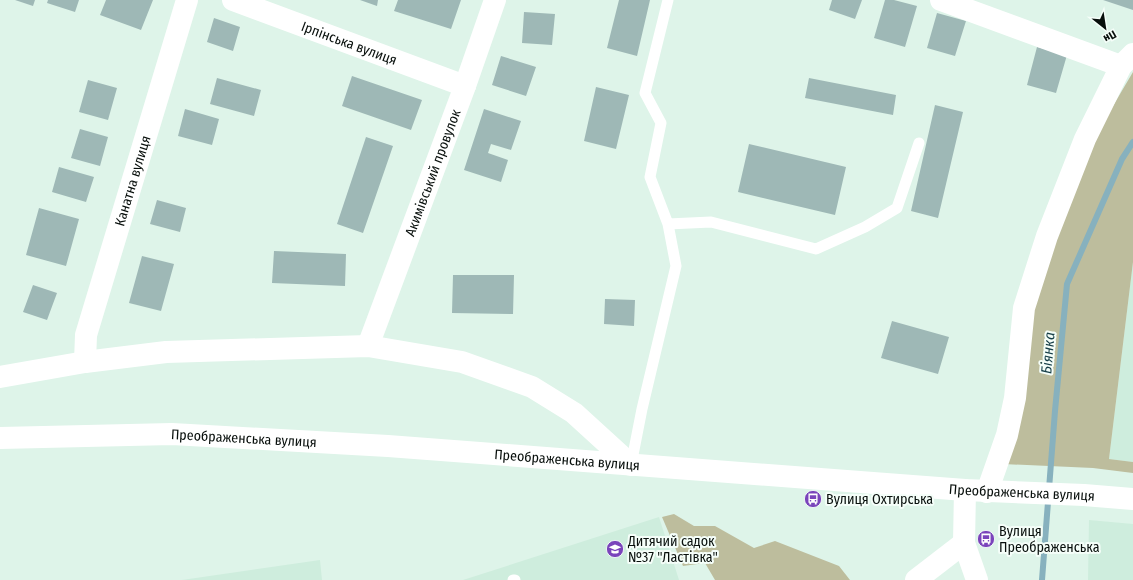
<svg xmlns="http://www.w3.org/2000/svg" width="1133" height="580" viewBox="0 0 1133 580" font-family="'Fira Sans Condensed',sans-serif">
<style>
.built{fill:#ceeddd}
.green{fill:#bdbd9d}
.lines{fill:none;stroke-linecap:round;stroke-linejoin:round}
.stream{stroke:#87b1be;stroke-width:6}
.building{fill:#9eb8b6}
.service{stroke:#fff;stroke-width:11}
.minor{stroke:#fff;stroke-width:22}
.tertiary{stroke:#fff;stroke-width:22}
.secondary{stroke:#fff;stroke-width:22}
.labels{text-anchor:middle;stroke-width:4;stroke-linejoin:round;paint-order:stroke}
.street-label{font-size:14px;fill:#080f0c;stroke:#f5fef9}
.poi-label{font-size:14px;fill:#080f0c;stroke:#f5fef9;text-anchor:start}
.water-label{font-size:15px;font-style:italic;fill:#153d47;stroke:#f5fef9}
</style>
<rect width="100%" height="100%" fill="#def4e9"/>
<!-- built -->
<path class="built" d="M1133,262V462L1109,459Z
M659,517L679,580H463Z
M1089,520L1133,524V580H1088Z
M320,560L322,580H182Z"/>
<!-- green -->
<path class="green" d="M1133,72V262L1109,459L1133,462V473L1093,468L1003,464L1031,310L1087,150Z
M674,514L694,526H715L754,548L775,541L839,566L850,580H715L705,563L683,566L662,517Z"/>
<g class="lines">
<!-- stream -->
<path class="stream" d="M1042,580L1055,411L1067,284L1122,159L1133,142"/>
</g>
<!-- building -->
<path class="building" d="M15,0H35L33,6Z
M48,0H79L75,12L47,3Z
M106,0H153L141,30L100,15Z
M360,0H378L377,6Z
M398,0H461L451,29L394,11Z
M619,0H650L637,56L607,48Z
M832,0H862L855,19L829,10Z
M885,0H894L917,6L905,47L874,38Z
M1103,0H1133V10Z
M524,12L555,14L552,45L522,43Z
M937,13L966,21L955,56L927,48Z
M214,18L240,27L233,51L207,42Z
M1037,47L1067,55L1056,93L1027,85Z
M501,56L536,67L526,96L492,85Z
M352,76L422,100L411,130L342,106Z
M217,78L261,90L254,116L210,104Z
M809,78L896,95L893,115L805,98Z
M88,80L117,88L108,120L79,112Z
M596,87L629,95L616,149L584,141Z
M935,105L963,112L938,218L911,211Z
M185,109L219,119L212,145L178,136Z
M484,109L521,121L511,150L491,144L488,153L508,160L501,182L464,170Z
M80,129L108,137L100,166L71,158Z
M366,137L393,146L363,233L337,224Z
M749,144L846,167L835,215L738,192Z
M59,167L94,177L86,202L52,192Z
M157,200L186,208L180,232L150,224Z
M39,208L79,219L66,266L26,255Z
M274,251L346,254L345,286L272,283Z
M142,256L174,264L161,311L129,303Z
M453,275H514L513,314L452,313Z
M33,285L57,293L47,320L23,312Z
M605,299L635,300L634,326L604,324Z
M892,321L949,337L938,374L881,358Z"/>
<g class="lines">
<!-- service -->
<path class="service" d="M668,224L711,222L816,249L865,227L897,208L919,143
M631,465L642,409L676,266L668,224L650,177L661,123L645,93L668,0
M513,580H515"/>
<!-- minor -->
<g class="minor">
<path id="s1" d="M233,0L465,86"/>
<path d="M941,0L1121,66"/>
<path id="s2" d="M368,346L465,86L495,0"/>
<path id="s3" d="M85,362L86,335L187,0"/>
<path d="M0,377L85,362L166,352L368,346L462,362L532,387L574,413L631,465"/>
<path d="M987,492L1007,435L1015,398L1024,308L1047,236L1085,139L1121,66L1133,54"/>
<path d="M916,580L964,543"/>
</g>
<!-- tertiary -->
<path class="tertiary" d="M965,490L964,543L977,580"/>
<!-- secondary -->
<path class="secondary" id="s4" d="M0,438L172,434L388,446L965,490L1084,495L1133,499"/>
</g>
<!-- icons -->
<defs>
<symbol id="bus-disc" viewBox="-11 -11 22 22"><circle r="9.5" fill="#7a44bb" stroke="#f5fef9"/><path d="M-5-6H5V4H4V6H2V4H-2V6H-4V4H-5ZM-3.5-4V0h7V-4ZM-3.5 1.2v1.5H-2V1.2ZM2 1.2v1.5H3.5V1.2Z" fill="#fff"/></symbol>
<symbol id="school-disc" viewBox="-11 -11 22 22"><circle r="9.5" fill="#7a44bb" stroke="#f5fef9"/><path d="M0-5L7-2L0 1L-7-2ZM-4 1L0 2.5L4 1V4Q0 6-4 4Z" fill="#fff"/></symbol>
</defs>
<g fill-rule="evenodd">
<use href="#bus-disc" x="803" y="489" width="20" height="20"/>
<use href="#bus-disc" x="976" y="529" width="20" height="20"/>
<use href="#school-disc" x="605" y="539" width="20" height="20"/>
</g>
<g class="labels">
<!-- street labels -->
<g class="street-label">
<text dy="5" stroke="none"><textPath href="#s1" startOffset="124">Ірпінська вулиця</textPath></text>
<text dy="5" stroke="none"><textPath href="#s2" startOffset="185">Акимівський провулок</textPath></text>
<text dy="5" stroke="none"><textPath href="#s3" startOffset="188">Канатна вулиця</textPath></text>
<text dy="5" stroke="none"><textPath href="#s4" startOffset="244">Преображенська вулиця</textPath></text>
<text dy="5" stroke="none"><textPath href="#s4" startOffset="568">Преображенська вулиця</textPath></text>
<text dy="5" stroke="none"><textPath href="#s4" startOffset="1024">Преображенська вулиця</textPath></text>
</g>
<!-- poi labels -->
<g class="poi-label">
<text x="826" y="504">Вулиця Охтирська</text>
<text x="999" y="536">Вулиця<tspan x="999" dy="16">Преображенська</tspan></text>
<text x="628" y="546">Дитячий садок<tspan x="628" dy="16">№37 "Ластівка"</tspan></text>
</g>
<!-- water labels -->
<g class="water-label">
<text transform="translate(1048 353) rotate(-85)" y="5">Біянка</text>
</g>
</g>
<!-- north arrow -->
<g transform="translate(1105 28) rotate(150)" stroke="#f5fef9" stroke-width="3" paint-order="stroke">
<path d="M0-3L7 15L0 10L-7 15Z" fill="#080f0c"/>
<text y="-6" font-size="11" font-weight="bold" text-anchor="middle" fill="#080f0c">Пн</text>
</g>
</svg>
